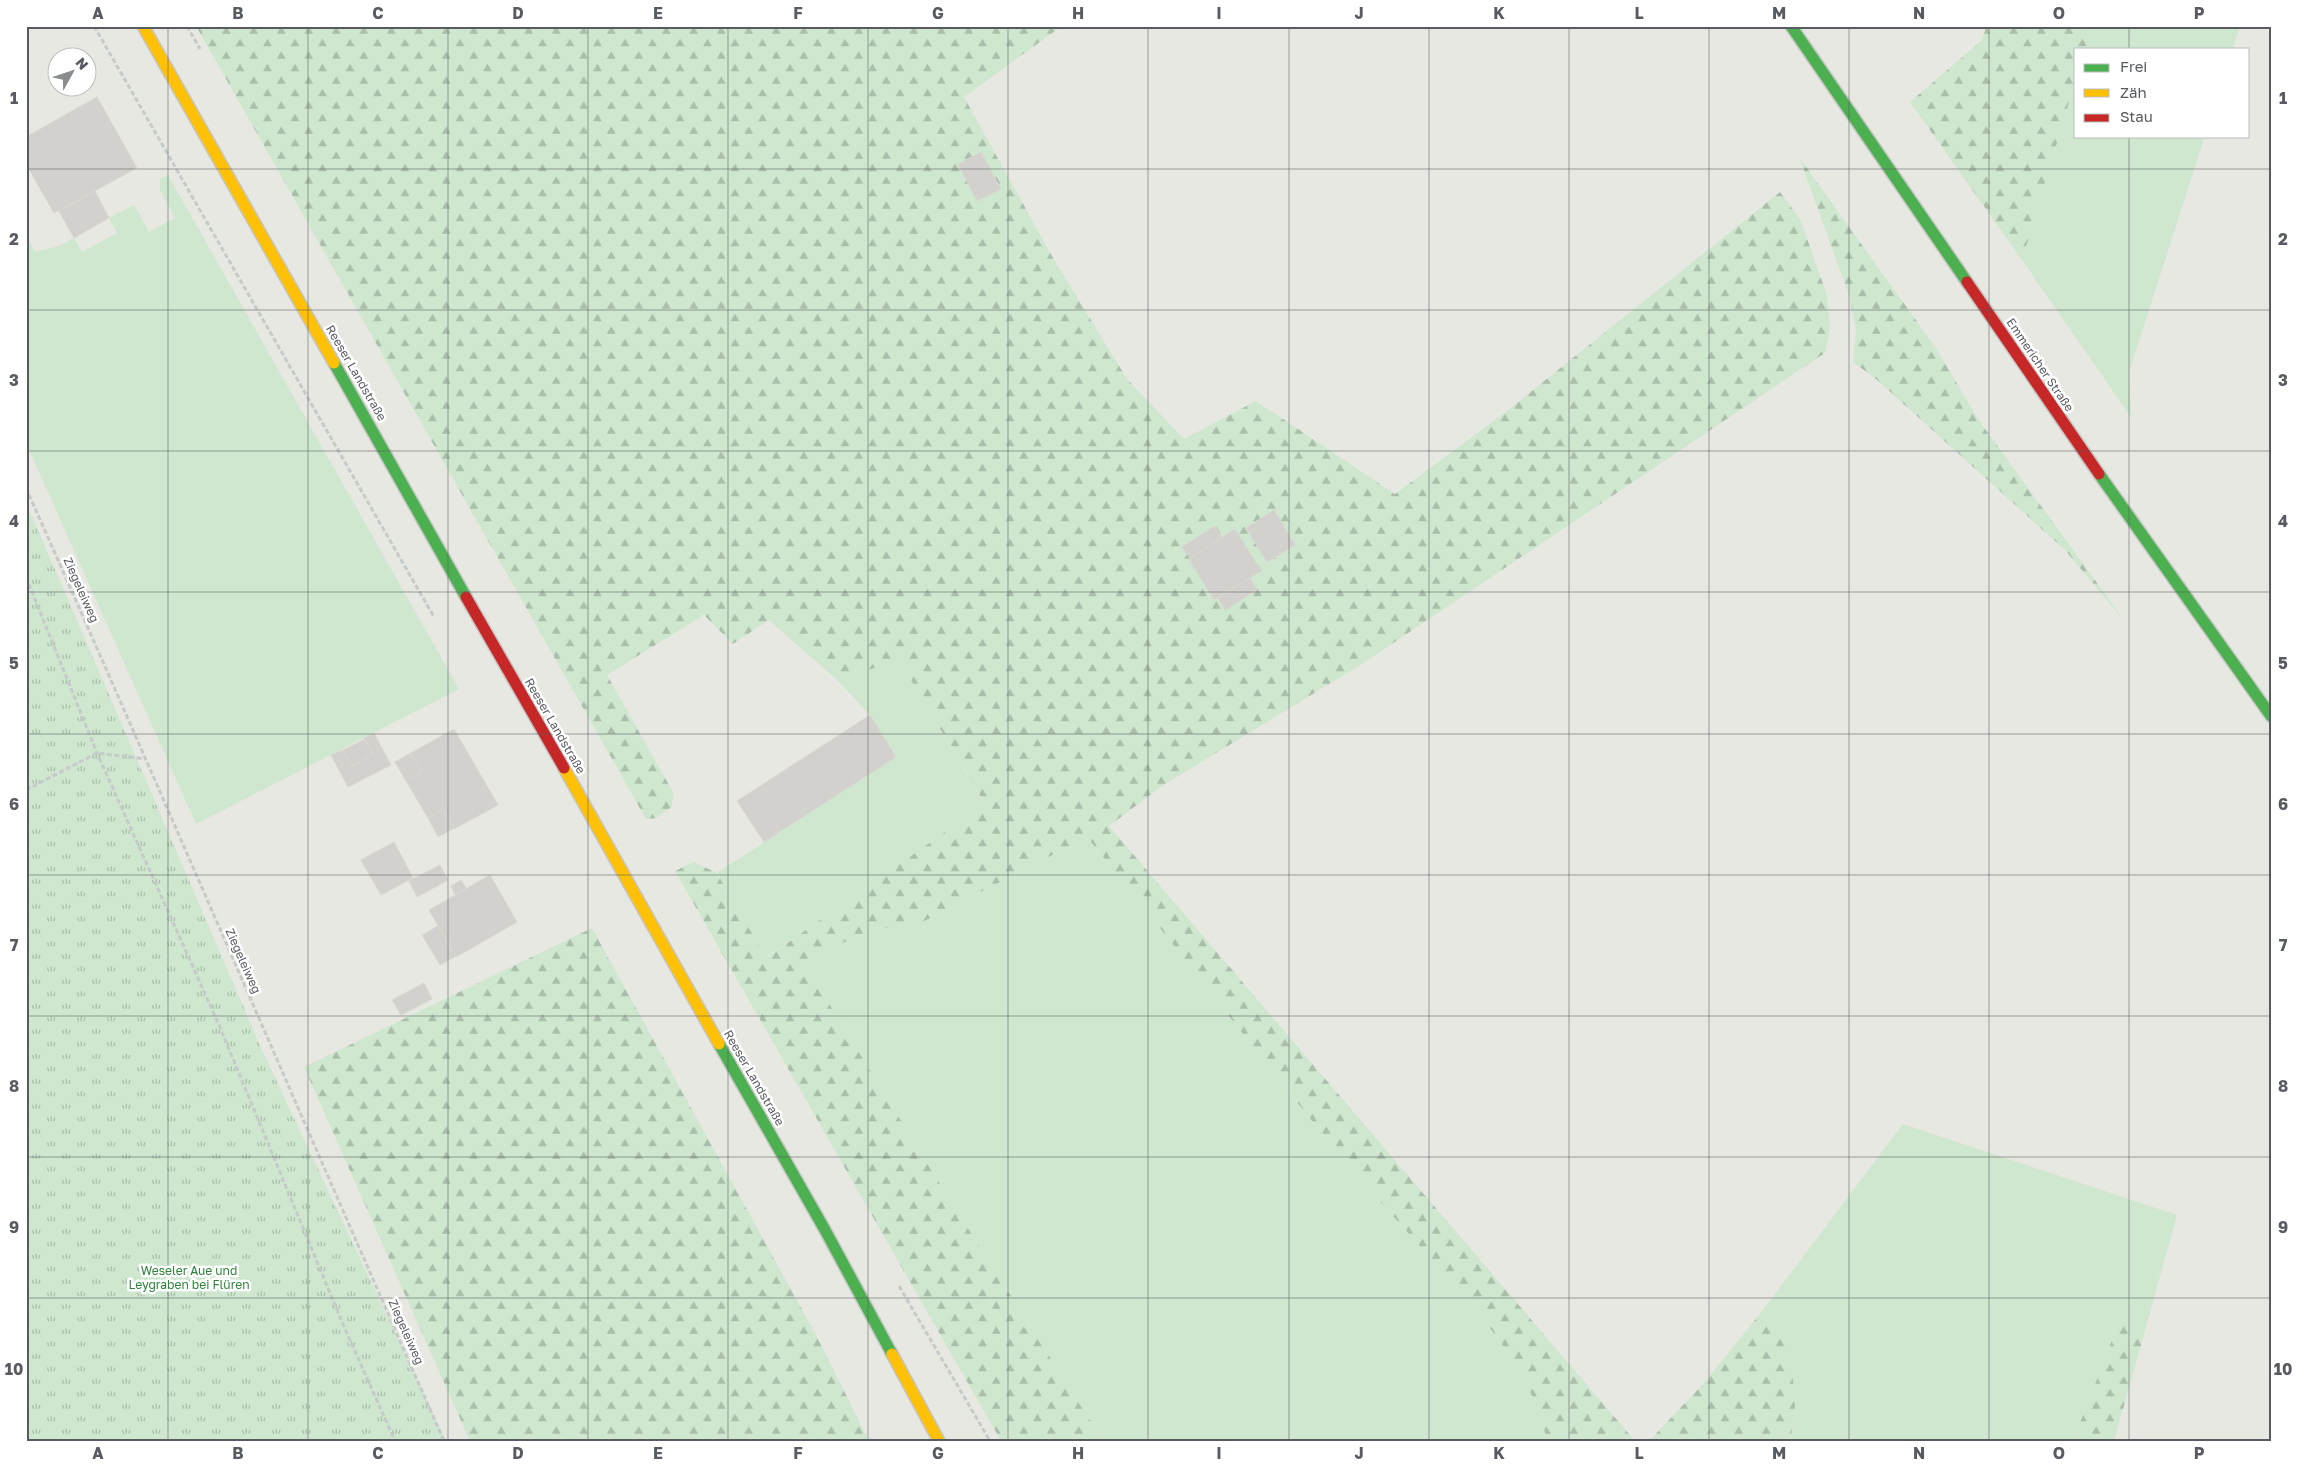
<svg xmlns="http://www.w3.org/2000/svg" width="2297" height="1467" viewBox="0 0 2297 1467" font-family="'Golos Text',sans-serif">
<style>
.green{fill:#cee7ce}
.forest{fill:url(#forest-firs)}
.park{fill:url(#park-tufts)}
.building{fill:#d2d1cd;stroke:#d8d7d1}
.lines{fill:none;stroke-linecap:round;stroke-linejoin:round}
.fast-casing{stroke:#c4c5c4;stroke-width:14}
.slow-casing{stroke:#c4c5c4;stroke-width:14}
.jam-casing{stroke:#c4c5c4;stroke-width:14}
.path{stroke:#c5cbc9;stroke-width:3;stroke-dasharray:5 2.5;stroke-linecap:butt}
.fast{stroke:#4caf50;stroke-width:11}
.slow{stroke:#ffc107;stroke-width:11}
.jam{stroke:#c62828;stroke-width:11}
.grid{fill:none;stroke:#585b61;stroke-width:1;stroke-opacity:0.55}
.labels{text-anchor:middle;stroke-width:5;stroke-linejoin:round;paint-order:stroke}
.street-label{font-size:12px;fill:#585b61;stroke:#fff}
.park-label{font-size:12px;fill:#2e823b;stroke:#fff}
.neatline{fill:none;stroke:#585b61;stroke-width:2}
.grid-label{font-size:16px;text-anchor:middle;font-weight:bold;fill:#585b61}
</style>
<defs>
<pattern id="forest-firs" width="22" height="20" patternUnits="userSpaceOnUse" patternTransform="scale(1.25)"><rect width="22" height="20" fill="#cee7ce"/><path d="M5 1l3.5 6h-7zM16 11l3.5 6h-7z" fill="#aabeab"/></pattern>
<pattern id="park-tufts" width="24" height="20" patternUnits="userSpaceOnUse" patternTransform="scale(1.25)"><rect width="24" height="20" fill="#cee7ce"/><path d="M3 7l-1-3M5 7V3M7 7l1-3M15 17l-1-3M17 17v-4M19 17l1-3" fill="none" stroke="#aabeab"/></pattern>
</defs>
<rect width="100%" height="100%" fill="#e8e8e2"/>
<!-- green -->
<path class="green" d="M2091,26H2240L2233,49H2085Z
M2076,79V136H2205L2129,372L2131,417L2022,260Z
M168,175L459,689L196,824L26,443V235L35,252L59,246L74,238L82,252L117,233L109,218L134,205L149,232L175,218L160,190V179Z
M899,660L985,805L765,958L717,873L896,757L870,715L837,680Z
M1087,837C1175,944 1257,1055 1345,1161C1377,1199 1411,1236 1444,1273C1487,1322 1533,1375 1547,1441H1103L933,1173L803,961L878,927L907,930Z
M1903,1124L2177,1215L2146,1327L2119,1322L2073,1441H1789L1794,1428L1763,1310Z"/>
<!-- forest -->
<path class="forest" d="M196,26H1062L964,97L1053,258L1127,379L1184,439L1256,401L1395,494L1507,411L1780,192L1800,219L1827,295L1830,329L1825,353L1362,664L1162,786L1109,826L1635,1441H1547C1533,1375 1487,1322 1444,1273C1411,1236 1377,1199 1345,1161C1257,1055 1175,944 1087,837L907,930L878,927L803,961L933,1173L1103,1441H1001L675,871L694,862L717,873L766,958L985,804L899,660L837,680L769,620L733,644L704,615L607,675L673,792L672,807L656,818L646,819Z
M1987,26H2091L2085,49H2076V79L2022,260L1910,102L1981,41Z
M1799,157L1936,348L1978,419L2126,623L2065,550L1876,379L1853,362L1856,331L1849,295Z
M592,928L816,1335L869,1441H470L304,1067Z
M1763,1310C1767,1316 1774,1322 1777,1328C1793,1357 1801,1411 1789,1441H1649L1703,1384Z
M2119,1322L2146,1327L2114,1441H2073Z"/>
<!-- park -->
<path class="park" d="M26,502L262,1050L446,1441H26Z"/>
<!-- building -->
<path class="building" d="M97,97L137,168L54,213L26,164V137Z
M981,152L1001,189L977,201L958,164Z
M95,191L109,218L74,238L59,211Z
M1274,510L1295,545L1267,562L1246,528Z
M1215,526L1222,538L1190,558L1182,547Z
M1235,529L1261,571L1214,600L1189,559Z
M1250,578L1257,590L1225,610L1218,598Z
M870,715L896,757L764,842L737,801Z
M454,729L498,805L454,829L443,809L428,818L406,781L422,772L411,753Z
M374,733L391,765L348,787L331,755L343,750L352,766L373,754L364,738Z
M365,739L373,754L352,766L343,750Z
M411,753L422,772L406,781L395,762Z
M443,809L454,828L438,837L428,818Z
M394,842L413,878L381,895L361,860Z
M440,865L448,880L417,897L409,881Z
M490,875L517,922L456,957L429,910Z
M461,880L466,888L455,895L451,886Z
M438,926L456,956L440,965L422,935Z
M424,983L432,999L401,1015L392,1000Z"/>
<g class="lines">
<defs>
<path id="fast" d="M1791,26L1967,282
M334,363L466,597
M2099,474L2271,716
M719,1044L825,1230L892,1354"/>
<path id="slow" d="M143,26L334,363
M564,768L719,1044
M892,1354L939,1441"/>
<path id="jam" d="M1967,282L2099,474
M466,597L564,768"/>
</defs>
<!-- fast casing -->
<use href="#fast" class="fast-casing"/>
<!-- slow casing -->
<use href="#slow" class="slow-casing"/>
<!-- jam casing -->
<use href="#jam" class="jam-casing"/>
<!-- path -->
<path class="path" d="M94,26L434,617
M187,26L200,49
M26,488C167,805 304,1123 444,1441
M26,577L97,753L219,1025L342,1322L395,1441
M26,790L97,753L146,759
M899,1286L990,1441"/>
<!-- fast -->
<use href="#fast" class="fast"/>
<!-- slow -->
<use href="#slow" class="slow"/>
<!-- jam -->
<use href="#jam" class="jam"/>
</g>
<!-- grid -->
<path class="grid" d="M168,26V1441M308,26V1441M448,26V1441M588,26V1441M728,26V1441M868,26V1441M1008,26V1441M1148,26V1441M1289,26V1441M1429,26V1441M1569,26V1441M1709,26V1441M1849,26V1441M1989,26V1441M2129,26V49M2129,136V1441M26,169H2271M26,310H2271M26,451H2271M26,592H2271M26,734H2271M26,875H2271M26,1016H2271M26,1157H2271M26,1298H2271"/>
<g class="labels">
<!-- street labels -->
<g class="street-label">
<text transform="translate(2040 365) rotate(56)" y="4">Emmericher Straße</text>
<text transform="translate(356 373) rotate(60)" y="4">Reeser Landstraße</text>
<text transform="translate(81 590) rotate(66)" y="4">Ziegeleiweg</text>
<text transform="translate(555 726) rotate(60)" y="4">Reeser Landstraße</text>
<text transform="translate(243 961) rotate(66)" y="4">Ziegeleiweg</text>
<text transform="translate(754 1078) rotate(60)" y="4">Reeser Landstraße</text>
<text transform="translate(406 1332) rotate(66)" y="4">Ziegeleiweg</text>
</g>
<!-- park labels -->
<g class="park-label">
<text x="189" y="1275">Weseler Aue und<tspan x="189" dy="14">Leygraben bei Flüren</tspan></text>
</g>
</g>
<!-- border -->
<rect width="2297" height="1467" fill="none" stroke="#ffffff" stroke-width="55"/>
<!-- legend -->
<rect x="2074" y="48" width="175" height="90" fill="#ffffff" stroke="#bcbdc0"/>
<rect x="2084" y="64" width="25" height="8" fill="#4caf50" stroke="#bcbdc0"/>
<text x="2120" y="72" font-size="15" fill="#585b61">Frei</text>
<rect x="2084" y="89" width="25" height="8" fill="#ffc107" stroke="#bcbdc0"/>
<text x="2120" y="98" font-size="15" fill="#585b61">Zäh</text>
<rect x="2084" y="114" width="25" height="8" fill="#c62828" stroke="#bcbdc0"/>
<text x="2120" y="122" font-size="15" fill="#585b61">Stau</text>
<!-- north arrow -->
<g transform="translate(72 72) rotate(50)"><circle r="24" fill="#ffffff" stroke="#bcbdc0"/>
<path d="M0-4L9 19L0 12L-9 19Z" fill="#8a8c8e"/>
<text y="-8" font-size="14" font-weight="bold" text-anchor="middle" fill="#585b61">N</text>
</g>
<rect x="28" y="28" width="2242" height="1412" class="neatline"/>
<g class="grid-label">
<text x="98" y="19">A</text>
<text x="238" y="19">B</text>
<text x="378" y="19">C</text>
<text x="518" y="19">D</text>
<text x="658" y="19">E</text>
<text x="798" y="19">F</text>
<text x="938" y="19">G</text>
<text x="1078" y="19">H</text>
<text x="1219" y="19">I</text>
<text x="1359" y="19">J</text>
<text x="1499" y="19">K</text>
<text x="1639" y="19">L</text>
<text x="1779" y="19">M</text>
<text x="1919" y="19">N</text>
<text x="2059" y="19">O</text>
<text x="2199" y="19">P</text>
<text x="14" y="104">1</text>
<text x="2283" y="104">1</text>
<text x="14" y="245">2</text>
<text x="2283" y="245">2</text>
<text x="14" y="386">3</text>
<text x="2283" y="386">3</text>
<text x="14" y="527">4</text>
<text x="2283" y="527">4</text>
<text x="14" y="669">5</text>
<text x="2283" y="669">5</text>
<text x="14" y="810">6</text>
<text x="2283" y="810">6</text>
<text x="14" y="951">7</text>
<text x="2283" y="951">7</text>
<text x="14" y="1092">8</text>
<text x="2283" y="1092">8</text>
<text x="14" y="1233">9</text>
<text x="2283" y="1233">9</text>
<text x="14" y="1375">10</text>
<text x="2283" y="1375">10</text>
<text x="98" y="1459">A</text>
<text x="238" y="1459">B</text>
<text x="378" y="1459">C</text>
<text x="518" y="1459">D</text>
<text x="658" y="1459">E</text>
<text x="798" y="1459">F</text>
<text x="938" y="1459">G</text>
<text x="1078" y="1459">H</text>
<text x="1219" y="1459">I</text>
<text x="1359" y="1459">J</text>
<text x="1499" y="1459">K</text>
<text x="1639" y="1459">L</text>
<text x="1779" y="1459">M</text>
<text x="1919" y="1459">N</text>
<text x="2059" y="1459">O</text>
<text x="2199" y="1459">P</text>
</g>
</svg>
